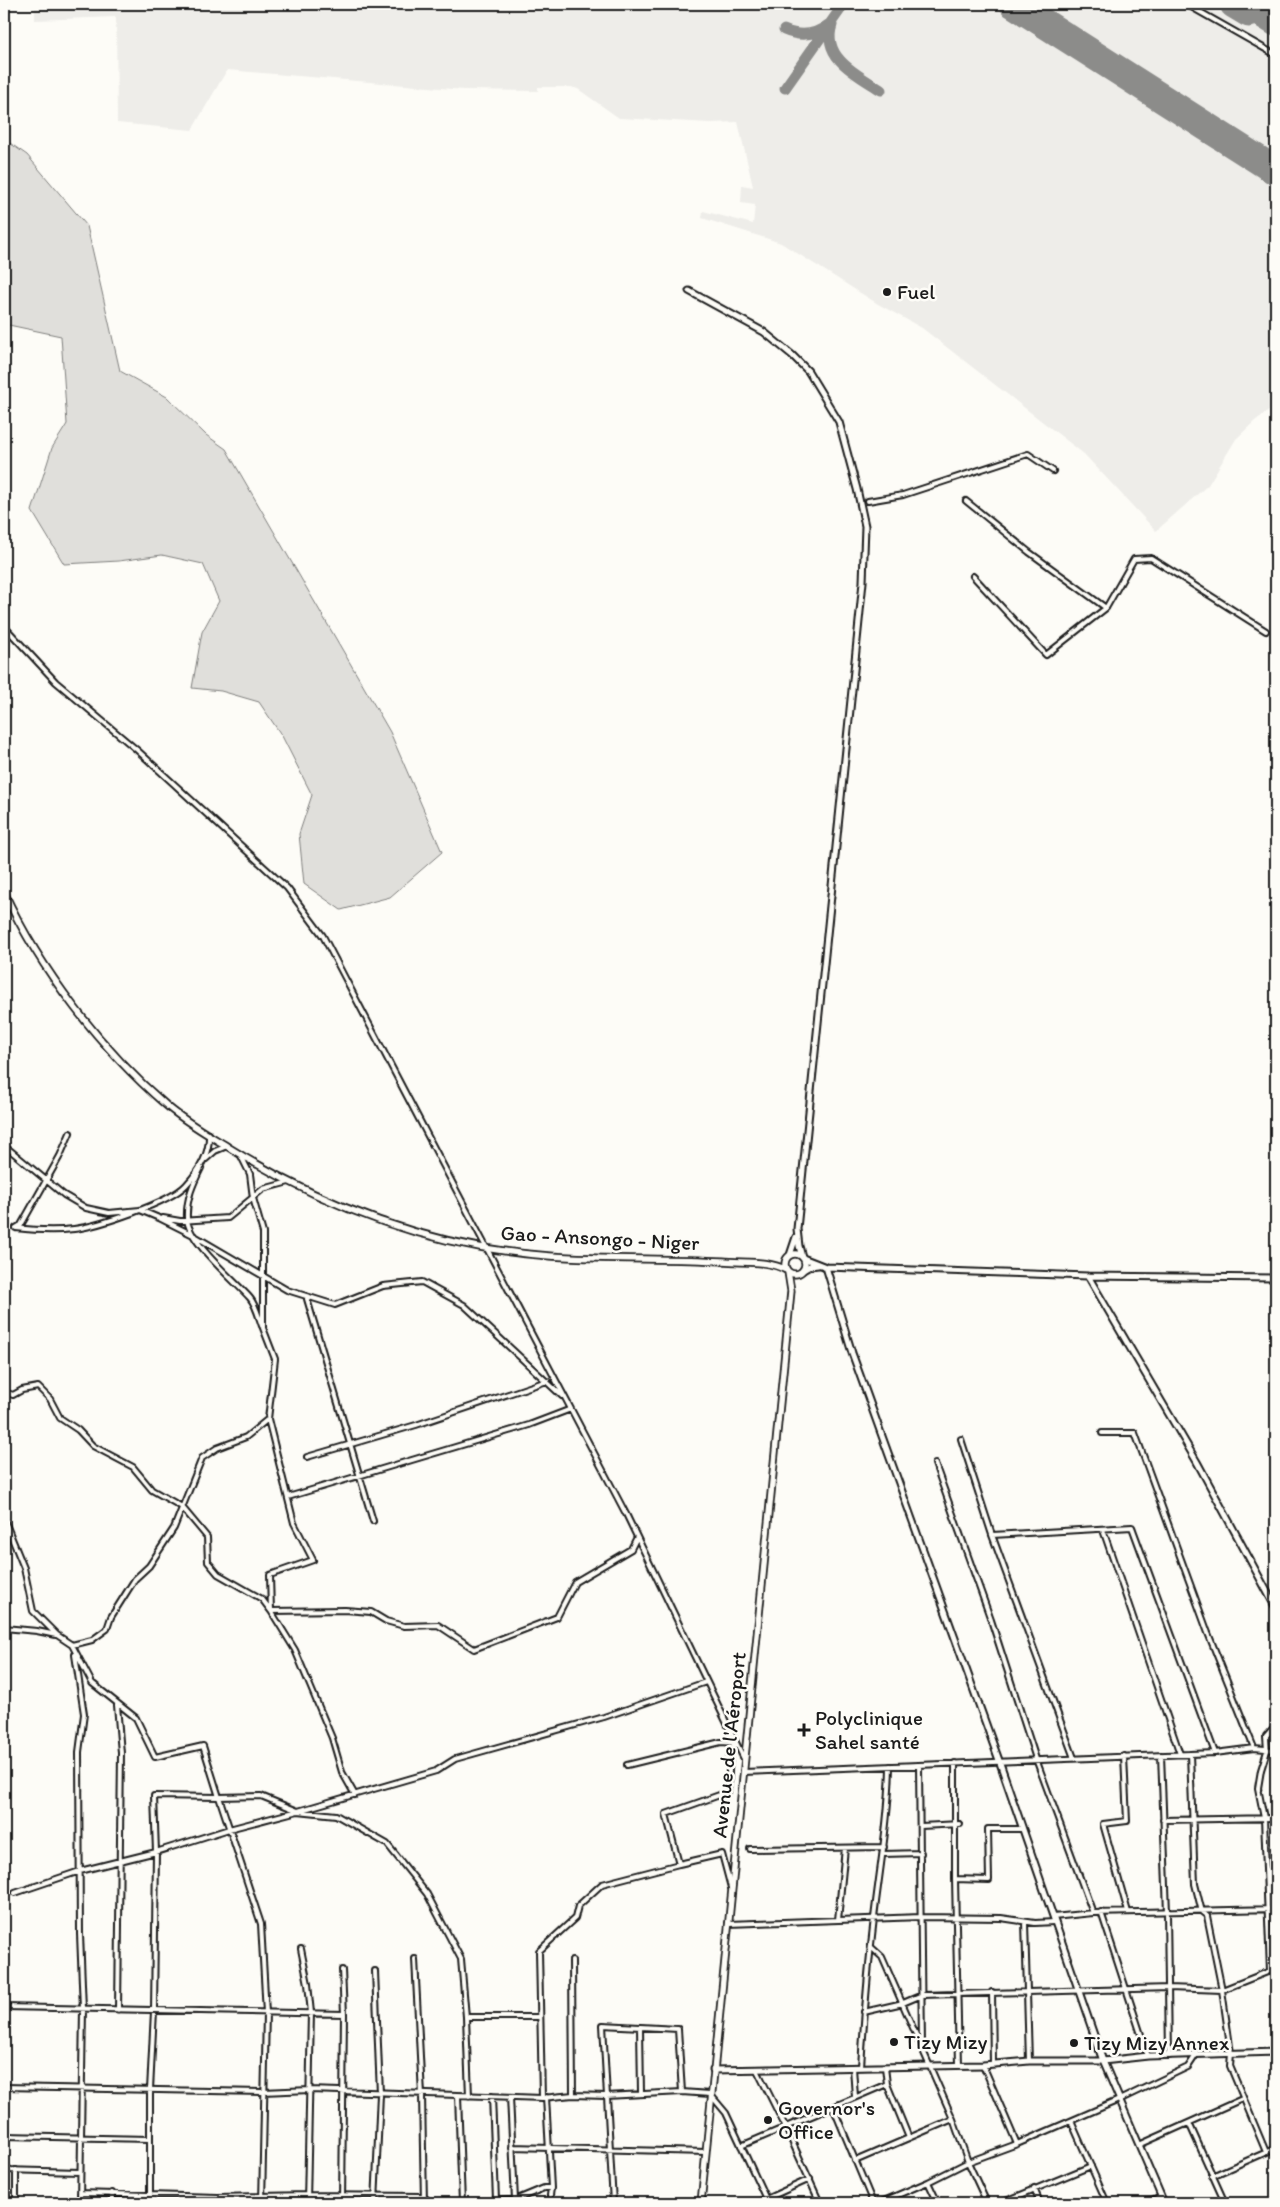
<svg xmlns="http://www.w3.org/2000/svg" width="1280" height="2207" viewBox="0 0 1280 2207" font-family="Itim,sans-serif">
<style>
.built{fill:#eeede9}
.green{fill:#e0dfdb;stroke:#7e7e7c}
.lines{fill:none;stroke-linecap:round;stroke-linejoin:round}
.taxiway{stroke:#8c8c8a;stroke-width:11}
.runway{stroke:#8c8c8a;stroke-width:29}
.street-casing{stroke:#1c1c1c;stroke-width:8}
.secondary-casing{stroke:#1c1c1c;stroke-width:9}
.primary-casing{stroke:#1c1c1c;stroke-width:9}
.street{stroke:#fdfcf7;stroke-width:4}
.secondary{stroke:#fdfcf7;stroke-width:5}
.primary{stroke:#fdfcf7;stroke-width:5.5}
.poi-dot{fill:#1c1c1c;stroke:#fdfcf7;stroke-width:2}
.labels{text-anchor:middle;stroke-width:5;stroke-linejoin:round;paint-order:stroke}
.poi-label{font-size:21px;fill:#1c1c1c;stroke:#fdfcf7;text-anchor:start}
.street-label{font-size:21px;fill:#1c1c1c;stroke:#fdfcf7}
</style>
<rect width="100%" height="100%" fill="#fdfcf7"/>
<filter id="ink" filterUnits="userSpaceOnUse"><feTurbulence type="fractalNoise" baseFrequency=".02" numOctaves="2"/><feDisplacementMap in="SourceGraphic" scale="10" xChannelSelector="R" yChannelSelector="G"/><feConvolveMatrix kernelMatrix="1 2 1 2 8 2 1 2 1" color-interpolation-filters="sRGB"/></filter>
<g filter="url(#ink)">
<!-- built -->
<path class="built" d="M35,4H1276V406L1256,420L1236,439L1208,485L1156,531L1084,454L922,328L878,304L781,243L702,218L703,211L753,224L755,205L741,203L742,185L753,187L738,122L710,123L619,118L578,89L571,87H538V91L464,90L227,70L192,130L117,123L116,17L35,20Z"/>
<!-- green -->
<path class="green" d="M4,139L27,155L87,226L120,371L167,397L206,435L226,449L390,732L442,852L390,897L341,910L304,884L299,834L312,795L282,736L259,702L221,691L192,688L202,632L219,601L203,564L162,555L119,561L64,564L32,511L52,448L67,424L61,336L4,324Z"/>
<g class="lines">
<!-- taxiway -->
<path class="taxiway" d="M832,25C821,58 858,75 881,90
M784,30C800,37 814,36 828,25
M785,88L844,4"/>
<!-- runway -->
<path class="runway" d="M1014,4L1276,171
M1234,4L1249,13L1252,7L1276,22"/>
<defs>
<path id="street" d="M1186,4L1276,55
M868,501L903,495L1028,454L1053,471
M966,501L1029,552L1106,608L1134,559L1151,558L1266,631
M973,576L1046,655L1106,608
M4,626L56,682L137,750L287,888L323,936L626,1514L744,1759
M4,1147L11,1151L64,1195L86,1208L109,1213L140,1210L159,1218L193,1235L287,1290L335,1305L383,1286L422,1282L464,1305L562,1396
M206,1159L215,1151L227,1146
M201,1168C193,1184 186,1199 187,1218C187,1241 235,1281 250,1298C256,1305 259,1318 262,1326
M163,1218L180,1221L228,1218L263,1189L289,1182
M16,1228C33,1230 57,1231 74,1229C99,1226 169,1203 186,1185C200,1170 210,1154 209,1134
M16,1228L21,1225L60,1156L70,1133
M307,1299L373,1521
M4,1392L13,1395L22,1390L38,1387L50,1399L60,1418L78,1430L93,1446L133,1467L152,1490L182,1507L207,1537L208,1562L218,1574L262,1599L271,1611L345,1610L371,1612L386,1621L404,1626L438,1625L474,1649L557,1617L575,1582L631,1549L637,1537
M268,1419L294,1523L313,1560L270,1575L271,1611L295,1650L332,1738L342,1772L355,1795
M1102,1433H1135L1208,1633L1254,1748
M961,1439L992,1535L1074,1758
M307,1457L416,1425L547,1381
M935,1464L991,1620L1036,1759L1093,1913
M288,1497L529,1425L571,1409
M4,1519L24,1568L33,1611L57,1635L72,1645L92,1683L136,1718L155,1757L203,1746L219,1797L261,1796L298,1811L436,1771L455,1759L604,1717L706,1682
M1103,1530L1180,1754
M992,1535L1132,1527L1215,1753
M4,1628L37,1631L56,1635
M72,1645L92,1640L107,1629L111,1617L135,1579L149,1566L174,1528L202,1458L217,1448L246,1437L268,1419L275,1359L263,1328V1233L253,1198L250,1174L240,1154
M75,1655L84,1714L79,1752L80,1934L83,2009L80,2203
M117,1705L121,1753L118,2010
M1190,1754L1195,1884L1202,1912L1207,1916L1222,1990L1231,2053L1230,2066L1266,2152
M1161,1755L1167,1912L1169,2056
M1124,1756L1127,1821L1103,1824L1128,1912
M955,1763V1879
M627,1765L721,1742L736,1743
M919,1765L922,2047
M743,1772L1215,1753L1254,1748L1276,1750
M1163,1820L1276,1818
M921,1826L960,1824
M750,1849L884,1847
M883,1854L921,1853
M679,1864L722,1854L731,1888
M15,1893L80,1871L156,1852L229,1829L298,1811L336,1815L387,1844L427,1894L461,1959L466,2017H539
M1101,1912L1148,2056
M1053,1917L1093,1913L1276,1909
M838,1920L845,1848
M1025,1922L1029,2061
M728,1924L921,1917L1001,1918L1035,1923L1054,1922
M871,1947L882,1957L953,2119L968,2162L987,2203
M301,1949L308,1984L311,2013L307,2203
M415,1959L422,2095L424,2203
M572,1961L573,2095
M375,1971L380,2094L375,2203
M992,1992L993,2064
M4,2007L344,2014
M864,2012L903,2003L922,1995L1169,1988L1222,1990L1270,1971L1264,1818L1258,1788L1261,1770L1267,1751L1266,1736L1276,1725
M466,2017L469,2096
M640,2027L641,2093
M959,2065L955,1879L989,1880L988,1829H1022
M983,2065L1017,2144
M853,2067L855,2097
M861,2067C864,2017 868,1968 874,1918C880,1867 889,1817 890,1766
M885,2067L887,2084L909,2138
M757,2070L785,2126L820,2203
M4,2087L263,2092L310,2090L542,2098L573,2095L606,2096L682,2092L710,2094L726,2113L766,2199
M458,2096L462,2203
M492,2096L496,2200
M546,2097L551,2188L549,2203
M542,2098L539,1951L575,1918L578,1906L602,1884L679,1864L666,1814L728,1792L730,1750L736,1743
M833,2107L873,2203
M1071,2121L1107,2203
M1189,2123L1225,2203
M4,2136L150,2139
M1139,2145L1242,2099
M741,2146L887,2084
M512,2147L706,2152
M855,2161L953,2119
M4,2170L80,2172
M16,2170V2203
M1212,2176L1276,2148
M928,2182L938,2203
M1034,2188L1040,2203
M80,2193L218,2197L307,2195L423,2196L431,2203
M112,2193V2203
M515,2200L544,2188H551
M462,2202L515,2200L510,2097
M150,2203V2090L154,2011L156,1852L154,1796L219,1797L261,1924L266,2013L262,2203
M342,2203L344,2014L342,1970
M613,2203L603,2025L678,2029L682,2092
M757,2203L810,2179
M879,2203L928,2182L968,2162L1017,2144L1119,2100L1188,2067L1196,2055
M1001,2203L1091,2166
M1148,2203L1161,2197
M1270,2203L1276,2200"/>
<path id="secondary" d="M689,291L764,332L792,355L808,371L839,422L857,489L865,526L863,582L797,1229L799,1246L802,1257
M790,1255L796,1237
M803,1258L826,1267L1088,1276L1276,1278
M826,1267L852,1353L1000,1763L1103,2061L1164,2203
M803,1270L810,1266L818,1265
M1088,1276L1197,1462L1276,1608
M713,2070L983,2065L1029,2061H1103L1148,2056L1276,2052"/>
<path id="primary" d="M4,892C40,970 101,1049 166,1105C184,1121 207,1134 228,1147C326,1208 434,1248 550,1256C608,1260 665,1258 723,1261C743,1263 769,1260 786,1270
M785 1264a10 10 0 1 1 20 0a10 10 0 1 1-20 0Z
M701,2203L791,1291L788,1272"/>
</defs>
<!-- street casing -->
<use href="#street" class="street-casing"/>
<!-- secondary casing -->
<use href="#secondary" class="secondary-casing"/>
<!-- primary casing -->
<use href="#primary" class="primary-casing"/>
<!-- street -->
<use href="#street" class="street"/>
<!-- secondary -->
<use href="#secondary" class="secondary"/>
<!-- primary -->
<use href="#primary" class="primary"/>
</g>
</g>
<!-- markers -->
<g class="poi-dot">
<circle cx="887" cy="292" r="5"/>
<path d="M801.5 1722.5h5v5h5v5h-5v5h-5v-5h-5v-5h5z"/>
<circle cx="894" cy="2042" r="5"/>
<circle cx="1074" cy="2043" r="5"/>
<circle cx="768" cy="2120" r="5"/>
</g>
<g class="labels">
<!-- poi labels -->
<g class="poi-label">
<text x="897" y="299">Fuel</text>
<text x="815" y="1725">Polyclinique<tspan x="815" dy="24">Sahel santé</tspan></text>
<text x="904" y="2049">Tizy Mizy</text>
<text x="1084" y="2050">Tizy Mizy Annex</text>
<text x="778" y="2115">Governor's<tspan x="778" dy="24">Office</tspan></text>
</g>
<!-- street labels -->
<g class="street-label">
<text transform="translate(600 1238) rotate(3)" y="7">Gao - Ansongo - Niger</text>
<text transform="translate(729 1745) rotate(-84)" y="7">Avenue de l'Aéroport</text>
</g>
</g>
<!-- margin -->
<rect width="1280" height="2207" fill="none" stroke="#fdfcf7" stroke-width="20"/>
<rect x="10" y="10" width="1260" height="2187" fill="none" stroke="#1c1c1c" stroke-width="2" filter="url(#ink)"/>
</svg>
